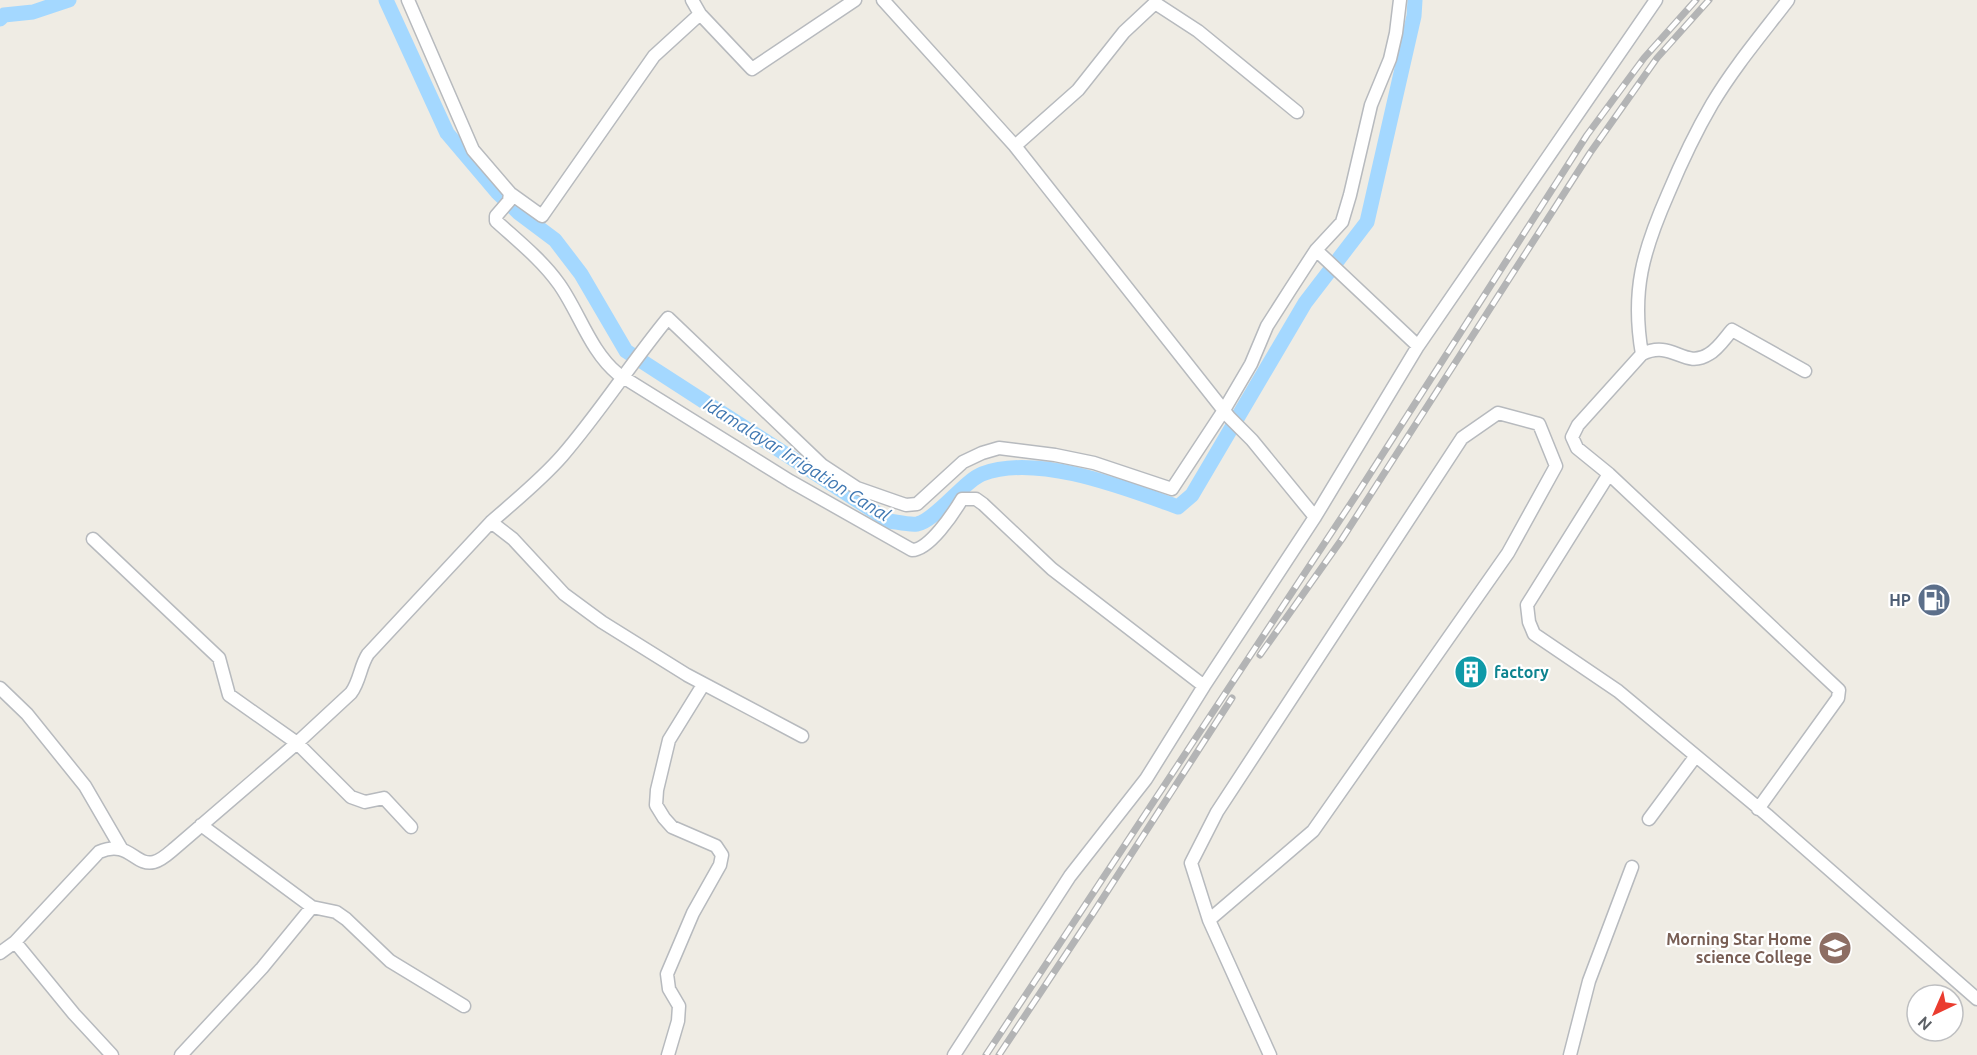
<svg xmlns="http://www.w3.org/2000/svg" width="1977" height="1055" viewBox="0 0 1977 1055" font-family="Ubuntu,sans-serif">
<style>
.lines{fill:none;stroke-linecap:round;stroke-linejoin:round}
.canal{stroke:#a4d8ff;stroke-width:15}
.minor-casing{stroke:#b7babe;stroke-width:15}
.minor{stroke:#fff;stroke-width:12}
.rail-casing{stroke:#b3b4b5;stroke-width:7}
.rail{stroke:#fff;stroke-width:4.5;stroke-dasharray:14;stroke-linecap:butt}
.labels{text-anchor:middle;stroke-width:4.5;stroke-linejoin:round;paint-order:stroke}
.service-label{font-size:16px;font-weight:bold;fill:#4e5e75;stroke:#fff;text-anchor:end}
.culture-label{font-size:16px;font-weight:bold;fill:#0d838f;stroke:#fff;text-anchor:start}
.education-label{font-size:16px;font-weight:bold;fill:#785e54;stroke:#fff;text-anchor:end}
.water-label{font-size:18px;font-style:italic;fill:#4078b2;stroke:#fff}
</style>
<rect width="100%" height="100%" fill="#efece4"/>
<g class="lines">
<!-- canal -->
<path class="canal" d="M386,0L447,133L497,192L519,213L555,240L581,274L626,351L889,521C897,522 909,525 917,524C935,521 964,481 982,474C1037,453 1125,488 1178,507L1192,495L1305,303L1367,222L1414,16L1415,0
M0,19L4,15L33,12L69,0"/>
<defs>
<path id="minor" d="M408,0L473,150L510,193L542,216L654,56L700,14
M692,0L700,14L752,69L855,0
M883,0L1015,146L1229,417L1252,440L1315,517
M1015,146L1078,90L1124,32L1155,3L1198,31L1297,112
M510,193L509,201L496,216V221C518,241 542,260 559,284C579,312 590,351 618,374L790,481L912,550C929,550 953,514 962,499H976L983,504L1052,569L1204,686
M1316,250L1418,346
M1642,354C1631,291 1643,251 1668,194C1681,163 1695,133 1712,104C1734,67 1762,34 1788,0
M1609,474L1527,605L1529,622L1534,634L1618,691L1767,815L1977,999
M491,522C515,501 541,480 562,456C600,412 631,363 668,318L822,465L857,488L897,502L906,505L917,504L963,462L982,453L999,448L1055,455L1094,463L1172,489L1224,410L1251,364L1267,326L1290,290L1316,250L1342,222L1350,195L1371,105L1390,59L1396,33L1400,0
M93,539L219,658L229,695L297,743L351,797L365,802L384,798L411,827
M0,688L27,714L85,786L121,848
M1758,809L1838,698L1839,690L1609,474L1577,448L1572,437L1578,425L1642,354C1673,339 1684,370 1709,354C1718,349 1725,338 1732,330L1805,371
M1649,819L1695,757
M201,825L312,907L336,912L346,919L390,961L464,1006
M1209,920L1313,831L1508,553L1556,466L1539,424L1498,413L1462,438L1217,812L1191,863L1209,920L1270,1055
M15,942L74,1014L112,1055
M0,953L15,942L99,852C129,839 135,867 154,862C162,860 169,853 175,848L297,743L351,693C360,681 360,666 368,654L491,522L513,539L564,594L602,622L687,675L802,736
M181,1055L262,968L312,907
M668,1055L678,1021L679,1006L669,989L667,974L693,913L720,865L722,855L716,846L672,827L664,818L656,805L657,790L669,740L703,685
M954,1055L1070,876L1146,779L1204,686L1315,517L1418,346L1656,0
M1570,1055L1589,981L1632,867"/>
</defs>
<!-- minor casing -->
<use href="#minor" class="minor-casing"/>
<!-- minor -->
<use href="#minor" class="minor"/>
<defs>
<path id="rail" d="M1260,655L1342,539L1590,153L1657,58L1709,0
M986,1055L1359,491L1587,135L1644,58L1696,0
M999,1055L1092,915L1232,698"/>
</defs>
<!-- rail casing -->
<use href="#rail" class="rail-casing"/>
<!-- rail -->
<use href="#rail" class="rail"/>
</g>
<!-- icons -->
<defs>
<symbol id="fuel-disc" viewBox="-11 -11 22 22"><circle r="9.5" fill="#5c6f8a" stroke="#fff"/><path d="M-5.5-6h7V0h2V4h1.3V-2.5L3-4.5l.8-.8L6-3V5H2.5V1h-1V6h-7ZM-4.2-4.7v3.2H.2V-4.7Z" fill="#fff"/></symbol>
<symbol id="building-disc" viewBox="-11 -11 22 22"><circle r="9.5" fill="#0f9aa8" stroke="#fff"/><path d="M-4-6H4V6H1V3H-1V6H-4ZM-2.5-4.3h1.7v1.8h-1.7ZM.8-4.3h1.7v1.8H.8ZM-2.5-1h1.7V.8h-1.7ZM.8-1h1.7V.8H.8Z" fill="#fff"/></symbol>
<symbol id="university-disc" viewBox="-11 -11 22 22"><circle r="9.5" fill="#8d6e63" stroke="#fff"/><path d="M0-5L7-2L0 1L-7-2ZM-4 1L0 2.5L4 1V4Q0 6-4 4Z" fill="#fff"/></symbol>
</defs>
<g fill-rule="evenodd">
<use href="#fuel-disc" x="1915" y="581" width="38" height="38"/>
<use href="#building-disc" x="1452" y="653" width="38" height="38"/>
<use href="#university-disc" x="1816" y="929" width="38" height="38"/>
</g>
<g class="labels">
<!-- service labels -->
<g class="service-label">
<text x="1911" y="606">HP</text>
</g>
<!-- culture labels -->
<g class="culture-label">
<text x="1494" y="678">factory</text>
</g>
<!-- education labels -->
<g class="education-label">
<text x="1812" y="945">Morning Star Home<tspan x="1812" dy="18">science College</tspan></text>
</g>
<!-- water labels -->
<g class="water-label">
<text transform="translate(797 460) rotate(32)" y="6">Idamalayar Irrigation Canal</text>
</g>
</g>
<!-- north arrow -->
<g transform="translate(1935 1013) rotate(224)"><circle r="28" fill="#ffffff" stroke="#bebfc1" stroke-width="1.5"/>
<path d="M0-4.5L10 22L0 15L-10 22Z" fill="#ea3c2f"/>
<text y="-9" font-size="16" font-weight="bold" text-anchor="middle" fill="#5c6065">N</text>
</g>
</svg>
